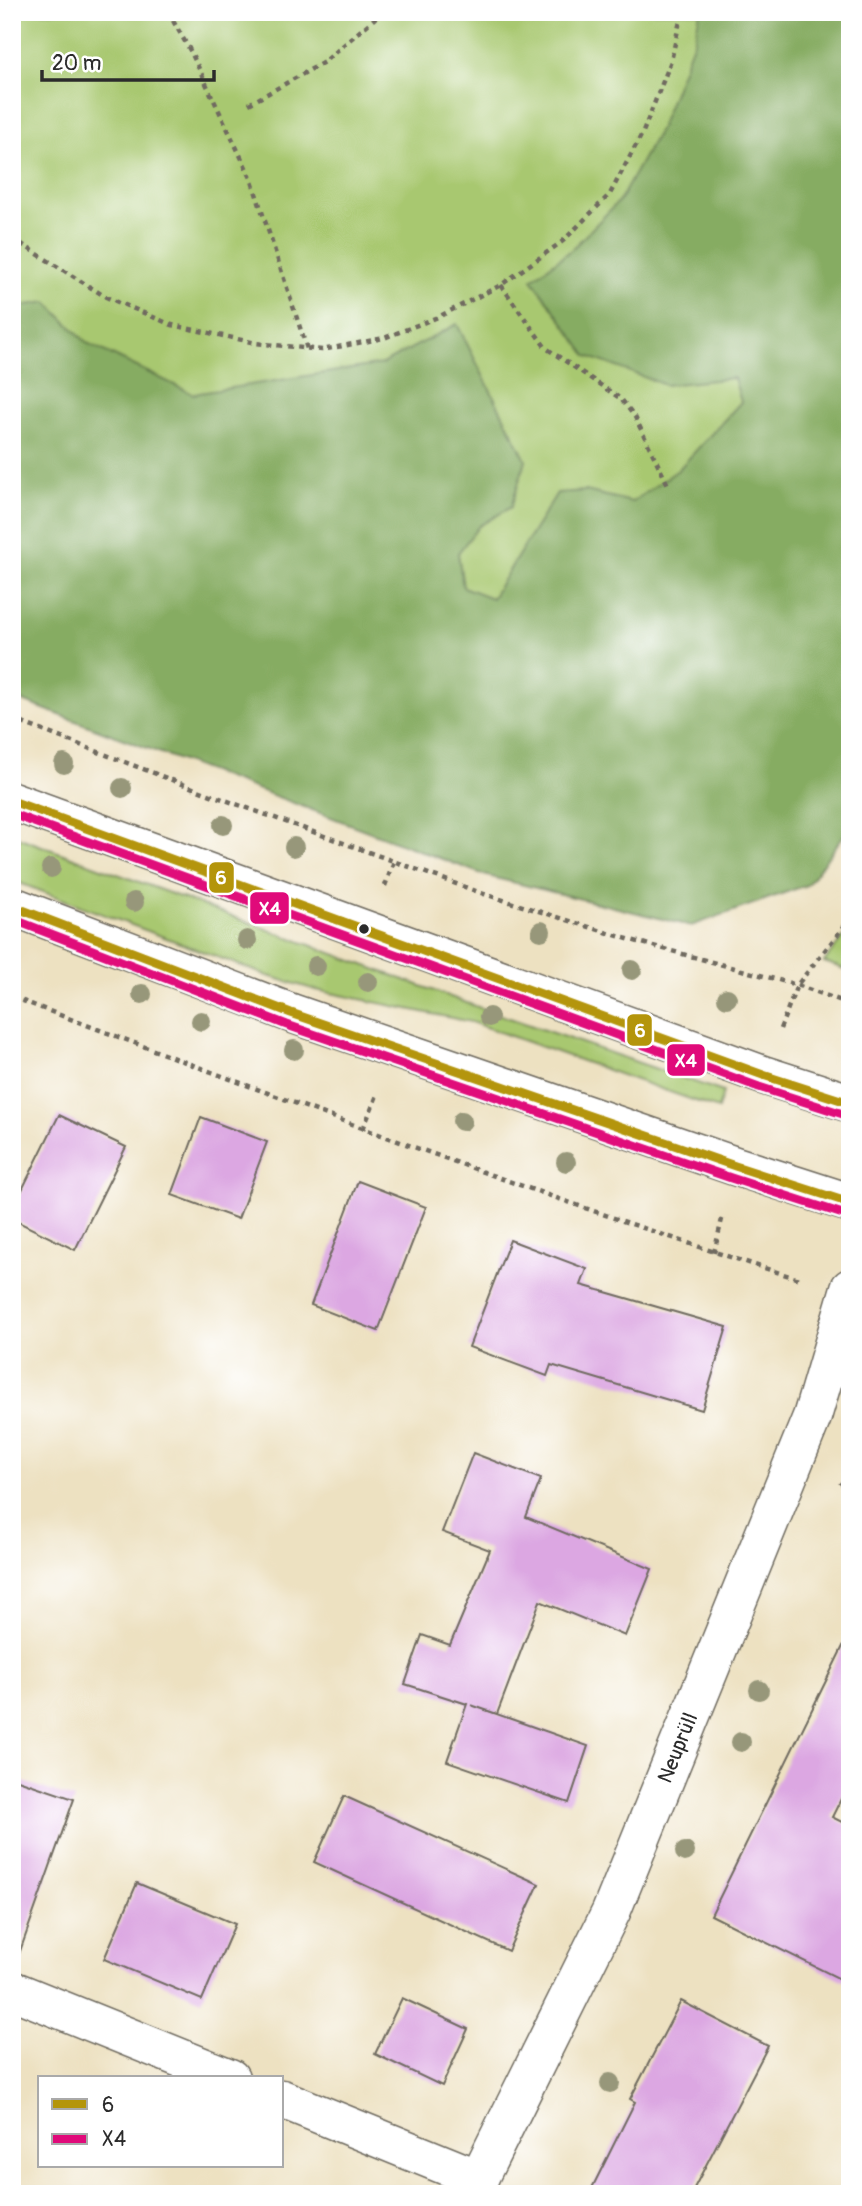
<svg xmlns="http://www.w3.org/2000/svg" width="862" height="2206" viewBox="0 0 862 2206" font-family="Pangolin,sans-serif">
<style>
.green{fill:#a8c870;stroke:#6a7a4e;stroke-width:2}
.forest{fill:#86ac62;stroke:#586c46;stroke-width:2}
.building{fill:#dca7e2}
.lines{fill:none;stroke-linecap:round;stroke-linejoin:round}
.minor-casing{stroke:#6f6b60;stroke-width:41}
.path{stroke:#6f6b60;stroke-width:4.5;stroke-dasharray:5 5;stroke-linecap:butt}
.minor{stroke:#fff;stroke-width:38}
.bus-1-casing{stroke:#fff;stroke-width:14}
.bus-2-casing{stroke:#fff;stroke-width:14}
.bus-1{stroke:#b4950b;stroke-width:9}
.bus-2{stroke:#e00a7a;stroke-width:9}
.tree{fill:#97977a}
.bus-dot{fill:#2b2b2b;stroke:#fff;stroke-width:2.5}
.labels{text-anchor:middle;stroke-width:5;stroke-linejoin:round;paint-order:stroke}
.street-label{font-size:21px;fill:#2b2b2b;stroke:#fff}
.line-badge{stroke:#fff;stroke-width:2.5}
.badge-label{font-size:19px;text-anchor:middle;font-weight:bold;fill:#fff}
</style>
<rect width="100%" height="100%" fill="#fff"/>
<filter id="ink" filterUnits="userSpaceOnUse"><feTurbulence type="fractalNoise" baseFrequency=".0143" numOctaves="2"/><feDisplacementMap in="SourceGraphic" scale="14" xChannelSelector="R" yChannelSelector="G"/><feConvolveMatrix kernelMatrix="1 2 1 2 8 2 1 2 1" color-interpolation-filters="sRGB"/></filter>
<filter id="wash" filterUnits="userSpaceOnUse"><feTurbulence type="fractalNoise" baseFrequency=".00686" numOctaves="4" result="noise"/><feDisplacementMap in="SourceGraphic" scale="28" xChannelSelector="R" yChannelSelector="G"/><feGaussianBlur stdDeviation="1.57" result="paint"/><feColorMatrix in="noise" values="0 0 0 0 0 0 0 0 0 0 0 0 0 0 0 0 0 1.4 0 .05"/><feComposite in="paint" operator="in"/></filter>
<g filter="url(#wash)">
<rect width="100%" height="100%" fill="#ede1c1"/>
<!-- green -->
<path class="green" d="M12,12H850V297L493,718L12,527Z
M12,835L475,1006L723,1092L718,1109L471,1022L316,990L268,976L38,890L12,880Z
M850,929V971L824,962Z"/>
<!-- forest -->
<path class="forest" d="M700,12H850V827L807,885L691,926L487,876L12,697V307L47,302L87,343L193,394L382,364L457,324L526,460L511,507L479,526L458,553L463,587L492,598L557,493L586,491L632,502L678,470L741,402L734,378L665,385L587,356L532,279L571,250L620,200L659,130L694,41Z"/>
<g id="blocks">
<!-- building -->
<path class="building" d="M59,1115L126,1147L75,1250L12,1219V1210Z
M201,1117L267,1142L238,1219L172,1195Z
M358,1181L426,1207L378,1331L311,1305Z
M510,1240L587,1269L581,1285L727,1327L702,1410L551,1365L547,1376L469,1347Z
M473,1453L541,1479L526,1517L652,1569L625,1636L540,1601L497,1714L471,1705L588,1746L569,1803L447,1761L467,1704L405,1684L422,1635L450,1645L490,1550L442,1532Z
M850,1632V1781L832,1817L850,1826V1984L711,1915Z
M12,1778L74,1799L19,1954L12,1953Z
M344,1796L539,1884L508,1951L314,1862Z
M137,1883L235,1924L202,2000L104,1959Z
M402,1998L468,2029L442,2086L375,2054Z
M681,2001L768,2046L691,2194H589L635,2102L630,2099Z"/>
</g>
</g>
<g filter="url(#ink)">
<use href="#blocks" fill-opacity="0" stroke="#6f6b60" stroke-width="2"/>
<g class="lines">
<defs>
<g id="minor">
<path d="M12,801L763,1075L850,1103"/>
<path d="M12,906L291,1013L735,1166L850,1203"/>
<path d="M12,1990L230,2078"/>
<path d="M282,2099L479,2179"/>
<path id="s1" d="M471,2194L611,1912L812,1417L850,1288"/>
</g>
</defs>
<!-- minor casing -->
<use href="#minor" class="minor-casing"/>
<!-- path -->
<path class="path" d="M168,12L191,52L251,178L307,349
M249,104L324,62L382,12
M12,238L106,297L172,325L256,343L322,350L384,338L438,317L501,285L563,241L610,194L643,132L671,61L682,12
M501,285L546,348L621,399L635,417L669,487
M12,719L206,793L484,894L631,940L797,985L850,1004
M385,886L394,861
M12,997C274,1095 535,1196 802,1280
M780,1029L797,985L850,919
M363,1129L378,1093
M714,1253L723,1215
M840,1485L850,1475"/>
<!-- minor -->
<use href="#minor" class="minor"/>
<defs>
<path id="bus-1" d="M12,801L763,1075L850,1103
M12,906L291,1013L735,1166L850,1203"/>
<path id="bus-2" d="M12,814L759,1087L846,1115
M12,919L287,1025L731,1178L846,1215"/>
</defs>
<!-- bus-1 casing -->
<use href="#bus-1" class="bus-1-casing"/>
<!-- bus-2 casing -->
<use href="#bus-2" class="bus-2-casing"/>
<!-- bus-1 -->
<use href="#bus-1" class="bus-1"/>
<!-- bus-2 -->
<use href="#bus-2" class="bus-2"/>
</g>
<!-- trees -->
<g class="tree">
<circle cx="64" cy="764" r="10"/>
<circle cx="122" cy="788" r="10"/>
<circle cx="223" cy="825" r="10"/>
<circle cx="294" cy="847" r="10"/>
<circle cx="51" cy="868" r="10"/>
<circle cx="134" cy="902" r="10"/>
<circle cx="541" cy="931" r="10"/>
<circle cx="247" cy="940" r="10"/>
<circle cx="316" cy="966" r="10"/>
<circle cx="632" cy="970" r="10"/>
<circle cx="368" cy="982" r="10"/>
<circle cx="142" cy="994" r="10"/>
<circle cx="727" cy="998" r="10"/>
<circle cx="489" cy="1017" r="10"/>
<circle cx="201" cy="1021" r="10"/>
<circle cx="294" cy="1050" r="10"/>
<circle cx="462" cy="1121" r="10"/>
<circle cx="566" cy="1162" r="10"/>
<circle cx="759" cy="1690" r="10"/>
<circle cx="741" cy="1742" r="10"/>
<circle cx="685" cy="1852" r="10"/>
<circle cx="610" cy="2083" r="10"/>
</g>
</g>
<!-- markers -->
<circle class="bus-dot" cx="364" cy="929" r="6"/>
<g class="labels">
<!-- street labels -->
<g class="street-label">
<text dy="7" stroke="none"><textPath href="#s1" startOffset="492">Neuprüll</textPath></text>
</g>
</g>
<g class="line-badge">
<rect x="208" y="861" width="27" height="33" rx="7" fill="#b4950b"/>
<rect x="249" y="891" width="41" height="34" rx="7" fill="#e00a7a"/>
<rect x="626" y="1013" width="27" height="34" rx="7" fill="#b4950b"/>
<rect x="666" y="1043" width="40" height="34" rx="7" fill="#e00a7a"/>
</g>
<g class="badge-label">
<text x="221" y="884">6</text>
<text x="270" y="915">X4</text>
<text x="640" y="1037">6</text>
<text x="686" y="1067">X4</text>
</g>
<!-- margin -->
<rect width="862" height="2206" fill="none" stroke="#fff" stroke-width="42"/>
<!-- legend -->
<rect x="38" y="2076" width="245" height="91" fill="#ffffff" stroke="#aaaaaa" stroke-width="2"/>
<rect x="52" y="2099" width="35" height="10" fill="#b4950b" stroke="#aaaaaa" stroke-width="2"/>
<text x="102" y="2112" font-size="21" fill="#2b2b2b">6</text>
<rect x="52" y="2134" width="35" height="10" fill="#e00a7a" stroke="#aaaaaa" stroke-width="2"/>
<text x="102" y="2146" font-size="21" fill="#2b2b2b">X4</text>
<!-- scale -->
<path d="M42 70v10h172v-10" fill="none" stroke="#2b2b2b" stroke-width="3.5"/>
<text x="52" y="70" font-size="21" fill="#2b2b2b" stroke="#ffffff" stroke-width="5" paint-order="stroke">20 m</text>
</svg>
